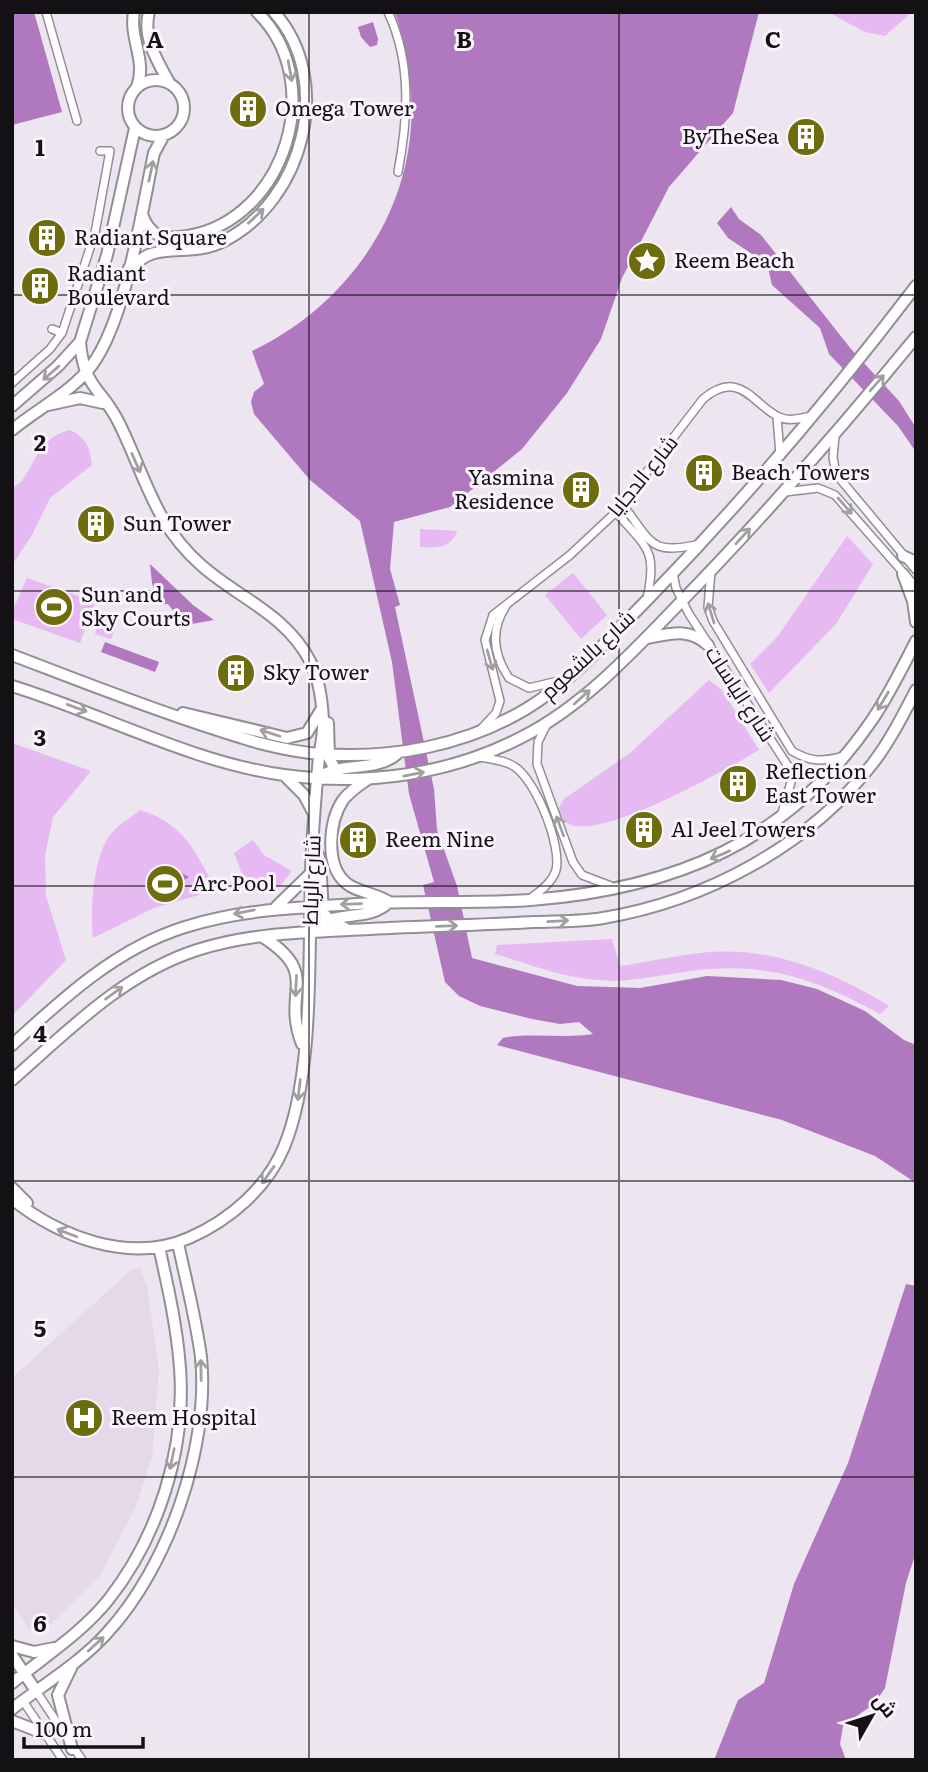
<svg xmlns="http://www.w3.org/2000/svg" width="928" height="1772" viewBox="0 0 928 1772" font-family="Literata,Cairo,serif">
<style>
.built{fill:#e5d8e9}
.green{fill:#e6b9f2}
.water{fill:#b078bf}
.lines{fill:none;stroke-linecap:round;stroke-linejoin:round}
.street-casing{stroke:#948d96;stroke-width:10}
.secondary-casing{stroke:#948d96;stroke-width:14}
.street{stroke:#fff;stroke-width:7}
.secondary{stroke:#fff;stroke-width:10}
.oneway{stroke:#a1a0a1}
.grid{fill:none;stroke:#131114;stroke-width:2;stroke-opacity:0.55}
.labels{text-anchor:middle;stroke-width:6;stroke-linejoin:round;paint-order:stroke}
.poi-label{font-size:21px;fill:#131114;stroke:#fbf3fd;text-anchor:start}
.street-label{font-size:21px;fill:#131114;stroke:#fbf3fd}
.grid-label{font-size:23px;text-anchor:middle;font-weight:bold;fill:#131114;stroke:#fbf3fd;stroke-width:6;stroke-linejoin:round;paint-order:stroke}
</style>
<rect width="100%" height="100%" fill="#ede5ef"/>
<!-- built -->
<path class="built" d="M140,1267L147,1287L159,1370L152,1457L136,1506L101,1574L46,1629H29L12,1603V1378L131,1270Z"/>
<!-- green -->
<path class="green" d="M828,12H912L885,36L865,32Z
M70,430C87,438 90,448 92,465L50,498L32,535L12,565V488C36,477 30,440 70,430Z
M420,529L457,531C451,549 436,548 420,547Z
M847,536L873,564L836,624L769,693L750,664L778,636Z
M573,573L607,615L581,639L545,595Z
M27,578L95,602L80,643L12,619V612Z
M100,619L117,624L111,639L95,634Z
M709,680L722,690L759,750C725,770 608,837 571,825C564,823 561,814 558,809L564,799L630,753Z
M12,743L91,771L53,817L45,855L46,896L66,960L12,1016Z
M140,810C185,824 195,851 216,890L154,908L93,938C90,911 93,857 110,835C117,825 131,818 140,810Z
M253,840L264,855L292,871L281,885L249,892L234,853Z
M612,939L620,966C647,962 673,956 700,953C769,945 832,971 889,1006L880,1014C815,979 766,961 690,971C660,975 630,983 599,980C564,978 529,964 495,954L497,945Z"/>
<!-- water -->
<path class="water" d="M12,12H34L62,112L12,125Z
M394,12H759L733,113L669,187L622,278L601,339L567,393L522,449L450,507L394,522L390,569L400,605L395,607L434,789L437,830L457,886L472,958L577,986L640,988L707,976L781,980L817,989L865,1011L904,1040L916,1045V1183L875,1156L782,1120L497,1045L503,1038C532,1032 563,1039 593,1034L579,1022L560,1024L532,1019L480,1006L459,996L445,982L423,885L434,882L409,794L392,662L360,521L310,480L254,414L251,402L254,392L264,384L252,351C363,298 432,181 406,59C402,43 401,26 394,12Z
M373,22L378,39L377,45L370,47L361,37L358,27Z
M731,207L739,219L761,235L851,349L899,401L916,428V452L898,426L829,354L820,328L772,285L767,264L728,238L717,223Z
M150,564L193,605L214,620L192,624L182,622L168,604L159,605L152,583Z
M105,642L159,662L155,672L101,652Z
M177,870L189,877L175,886L174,898L166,901L152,888C154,875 166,873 177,870Z
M906,1284L916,1286V1552L906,1583L885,1688L875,1703L843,1726L840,1744L846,1760H714L738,1700L764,1683L794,1584L848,1463Z"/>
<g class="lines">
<defs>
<path id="street" d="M46,12L77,121
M388,12C412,63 408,119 398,172
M52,329L62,333
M12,383L50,349L62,333L95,233L110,151H100
M777,417L780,454
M835,436L833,457L836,474L916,570
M785,492L818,488L835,495L916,587
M622,504C652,542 649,556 700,544
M616,512C646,548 658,548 647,599
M711,571L708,607L713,621L792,751C811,762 822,762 843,756
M673,573L676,588L689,614L788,766L791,782L782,813
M506,606C490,630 493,654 509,678L529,688L562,680
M547,724L538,742L537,764L573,862L582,875L611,886
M482,728L496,713L500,701L485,640L493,615L570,555L616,512L703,399C740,368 752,404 779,417C789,422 801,418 811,416
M479,757C490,759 505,760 515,767C536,781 562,846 556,870C552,883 540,891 531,898
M36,1691L82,1760
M23,1701L63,1760"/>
<path id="secondary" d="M134,12C129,39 147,60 137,87
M149,12C142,38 158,62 170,84
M128 108a28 28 0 1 1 56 0a28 28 0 1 1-56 0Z
M142,214C150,238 165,240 188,236C286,219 328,81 257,12
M129,268C136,263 143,257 151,254C174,246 196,255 224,241C304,200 335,80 274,12
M48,405L80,398L103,403
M12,406L58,366L80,342L107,255L135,128
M12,430C37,409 72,392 92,365C126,319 142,210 154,153L164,135
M903,556L916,562
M903,574L913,601L916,622
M647,638C670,634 689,627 708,645
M12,655C75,679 138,704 202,725C241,738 279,751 321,754C392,759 464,746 526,709C574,680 611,636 650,597C745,499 833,395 916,286
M12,686C100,713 194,763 284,775C366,786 450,775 524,736C582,706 630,655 675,608C759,522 839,431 916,337
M183,713L287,738L307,733L321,710
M328,723L329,758L338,774
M284,775L304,795L314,814
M320,776C344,762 376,772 397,754
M368,779C359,785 350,791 343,800C329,821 325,864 345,882C355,892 376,893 389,902
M314,846L320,860L323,913L332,922L345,928
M276,907L311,873
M311,932C333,907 367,924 389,902
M263,937C322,975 281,991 302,1044
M12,1045C63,998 117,948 185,927C242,909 298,908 357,904C415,900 473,904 531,900C674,889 789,842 872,720C889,695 902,668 916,641
M12,1080C69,1030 123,974 197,950C253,932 312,932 370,929C425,926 480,925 534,922C557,921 581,922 603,918C705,901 809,846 873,763C890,741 903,715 916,690
M12,1188L27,1203
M12,1199C60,1237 129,1264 189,1238C230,1220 267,1188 284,1147C317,1067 307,936 312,848C314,818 316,787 319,757C321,744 324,733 323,720C322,700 319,678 310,661C286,614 238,598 201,565C154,524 145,475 119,423C102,388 84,389 80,342
M12,1646L34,1652L54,1648
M12,1655L36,1691
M72,1666L58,1695L72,1749
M12,1683C44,1657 83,1632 109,1599C159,1535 186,1449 180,1368C177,1327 168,1287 159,1247
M12,1709C44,1684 80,1663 107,1633C168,1567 210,1447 201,1357C196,1319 186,1281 178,1243
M12,1721L43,1733"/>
</defs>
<!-- street casing -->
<use href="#street" class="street-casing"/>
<!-- secondary casing -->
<use href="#secondary" class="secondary-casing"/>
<!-- street -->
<use href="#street" class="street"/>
<!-- secondary -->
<use href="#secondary" class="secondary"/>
</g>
<!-- one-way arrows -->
<defs><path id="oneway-shaft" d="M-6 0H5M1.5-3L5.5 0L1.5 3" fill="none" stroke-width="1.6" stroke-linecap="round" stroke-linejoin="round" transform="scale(1.75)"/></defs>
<g class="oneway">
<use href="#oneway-shaft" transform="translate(290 71) rotate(80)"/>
<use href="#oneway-shaft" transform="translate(151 171) rotate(-78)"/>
<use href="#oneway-shaft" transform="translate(256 216) rotate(-43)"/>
<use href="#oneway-shaft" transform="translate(51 373) rotate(139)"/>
<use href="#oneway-shaft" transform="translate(877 383) rotate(-49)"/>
<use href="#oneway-shaft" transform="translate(136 463) rotate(66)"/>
<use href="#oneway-shaft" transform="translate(845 506) rotate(49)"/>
<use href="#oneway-shaft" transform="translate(743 536) rotate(-47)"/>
<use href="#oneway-shaft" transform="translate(711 613) rotate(-107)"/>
<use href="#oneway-shaft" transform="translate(490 660) rotate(74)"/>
<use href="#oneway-shaft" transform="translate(582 697) rotate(-42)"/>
<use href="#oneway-shaft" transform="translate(883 701) rotate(121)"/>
<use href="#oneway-shaft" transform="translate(77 708) rotate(20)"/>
<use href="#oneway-shaft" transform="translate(270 733) rotate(-162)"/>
<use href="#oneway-shaft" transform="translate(414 774) rotate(-11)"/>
<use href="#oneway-shaft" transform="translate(560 826) rotate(-110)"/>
<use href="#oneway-shaft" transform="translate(720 855) rotate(157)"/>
<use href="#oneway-shaft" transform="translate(351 904) rotate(178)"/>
<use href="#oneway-shaft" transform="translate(244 912) rotate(169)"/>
<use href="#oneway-shaft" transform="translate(558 921) rotate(-3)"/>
<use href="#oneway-shaft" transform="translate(447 926) rotate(-2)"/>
<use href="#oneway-shaft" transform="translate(296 986) rotate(93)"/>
<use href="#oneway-shaft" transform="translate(114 993) rotate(-36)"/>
<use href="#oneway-shaft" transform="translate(299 1090) rotate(97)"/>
<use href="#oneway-shaft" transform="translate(268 1175) rotate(125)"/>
<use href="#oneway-shaft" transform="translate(67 1233) rotate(-159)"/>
<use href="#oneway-shaft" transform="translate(201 1370) rotate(-91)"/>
<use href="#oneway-shaft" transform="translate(172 1459) rotate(102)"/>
<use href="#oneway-shaft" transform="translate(96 1644) rotate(-42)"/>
</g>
<!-- grid -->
<path class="grid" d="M309,12V1760M619,12V1760M12,295H916M12,591H916M12,886H916M12,1181H916M12,1477H916"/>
<!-- icons -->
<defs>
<symbol id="building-disc" viewBox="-11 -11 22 22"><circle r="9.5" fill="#6d6d0e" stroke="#fbf3fd"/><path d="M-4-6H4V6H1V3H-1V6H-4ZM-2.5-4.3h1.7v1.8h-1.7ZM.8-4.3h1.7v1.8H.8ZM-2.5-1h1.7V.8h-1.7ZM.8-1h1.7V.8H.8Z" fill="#fff"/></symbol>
<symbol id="sight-disc" viewBox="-11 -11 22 22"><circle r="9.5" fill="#6d6d0e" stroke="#fbf3fd"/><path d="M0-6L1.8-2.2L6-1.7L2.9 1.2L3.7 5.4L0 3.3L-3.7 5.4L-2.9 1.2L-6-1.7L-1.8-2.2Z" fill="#fff"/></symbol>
<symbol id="stadium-disc" viewBox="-11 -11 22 22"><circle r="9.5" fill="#6d6d0e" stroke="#fbf3fd"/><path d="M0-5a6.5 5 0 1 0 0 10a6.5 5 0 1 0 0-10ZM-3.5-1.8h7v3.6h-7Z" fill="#fff"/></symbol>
<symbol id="hospital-disc" viewBox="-11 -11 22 22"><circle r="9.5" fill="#6d6d0e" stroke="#fbf3fd"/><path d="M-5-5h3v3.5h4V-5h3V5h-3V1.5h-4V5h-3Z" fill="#fff"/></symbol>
</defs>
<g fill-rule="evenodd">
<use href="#building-disc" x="226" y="87" width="44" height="44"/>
<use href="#building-disc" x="784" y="115" width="44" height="44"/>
<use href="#building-disc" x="25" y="216" width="44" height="44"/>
<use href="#sight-disc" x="625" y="239" width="44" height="44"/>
<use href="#building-disc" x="18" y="264" width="44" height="44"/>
<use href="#building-disc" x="682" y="451" width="44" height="44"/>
<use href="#building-disc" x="559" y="468" width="44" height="44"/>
<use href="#building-disc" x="74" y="502" width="44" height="44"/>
<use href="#stadium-disc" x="32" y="585" width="44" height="44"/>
<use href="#building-disc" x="214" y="651" width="44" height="44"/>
<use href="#building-disc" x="716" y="762" width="44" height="44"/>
<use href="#building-disc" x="622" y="808" width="44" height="44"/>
<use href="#building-disc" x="336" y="818" width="44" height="44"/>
<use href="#stadium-disc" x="143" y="862" width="44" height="44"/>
<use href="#hospital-disc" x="62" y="1396" width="44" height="44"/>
</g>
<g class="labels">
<!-- poi labels -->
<g class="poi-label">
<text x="275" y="116">Omega Tower</text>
<text x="779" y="144" text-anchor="end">ByTheSea</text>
<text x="74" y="245">Radiant Square</text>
<text x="674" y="268">Reem Beach</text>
<text x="67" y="281">Radiant<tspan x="67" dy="24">Boulevard</tspan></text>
<text x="731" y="480">Beach Towers</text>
<text x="554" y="485" text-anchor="end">Yasmina<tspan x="554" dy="24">Residence</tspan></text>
<text x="123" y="531">Sun Tower</text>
<text x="81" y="602">Sun and<tspan x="81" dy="24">Sky Courts</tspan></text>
<text x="263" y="680">Sky Tower</text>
<text x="765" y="779">Reflection<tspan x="765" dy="24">East Tower</tspan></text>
<text x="671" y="837">Al Jeel Towers</text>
<text x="385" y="847">Reem Nine</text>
<text x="192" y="891">Arc Pool</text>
<text x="111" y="1425">Reem Hospital</text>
</g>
<!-- street labels -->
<g class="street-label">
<text transform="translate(643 476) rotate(-51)" y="7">شارع الدجايا</text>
<text transform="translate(588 655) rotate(-43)" y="7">شارع بالشعوم</text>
<text transform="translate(740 694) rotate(57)" y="7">شارع الياسات</text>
<text transform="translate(312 880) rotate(-88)" y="7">شارع الرباط</text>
</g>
</g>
<g class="grid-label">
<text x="155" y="48">A</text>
<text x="464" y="48">B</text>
<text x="773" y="48">C</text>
<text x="40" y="156">1</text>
<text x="40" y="451">2</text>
<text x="40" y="746">3</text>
<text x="40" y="1042">4</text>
<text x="40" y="1337">5</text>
<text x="40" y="1632">6</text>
</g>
<!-- border -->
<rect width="928" height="1772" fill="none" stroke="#131114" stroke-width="28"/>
<!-- north arrow -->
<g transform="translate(872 1716) rotate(51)" stroke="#fbf3fd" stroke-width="5" paint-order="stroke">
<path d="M0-5L12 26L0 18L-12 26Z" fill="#131114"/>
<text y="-10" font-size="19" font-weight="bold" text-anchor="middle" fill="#131114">ش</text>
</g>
<!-- scale -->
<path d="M24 1737v10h119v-10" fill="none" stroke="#131114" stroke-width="3.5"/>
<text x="35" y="1737" font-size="21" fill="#131114" stroke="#fbf3fd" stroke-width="5" paint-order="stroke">100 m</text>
</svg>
